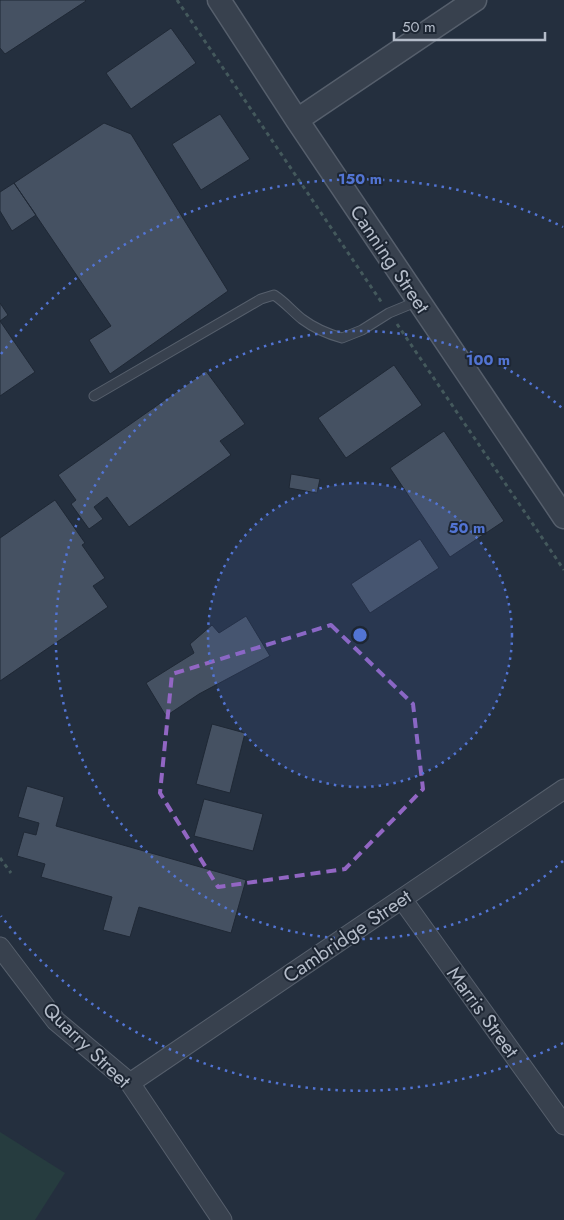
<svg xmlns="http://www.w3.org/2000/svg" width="564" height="1220" viewBox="0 0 564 1220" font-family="Jost,sans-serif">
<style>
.green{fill:#263c3f}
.building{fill:#455162;stroke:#1f2835}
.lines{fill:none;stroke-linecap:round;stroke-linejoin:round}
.service-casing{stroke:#565f6c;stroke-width:11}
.minor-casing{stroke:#565f6c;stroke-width:21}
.tertiary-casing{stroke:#565f6c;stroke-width:25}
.path{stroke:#44595c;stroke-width:3;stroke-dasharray:4 4;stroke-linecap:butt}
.service{stroke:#38414e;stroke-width:9}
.minor{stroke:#38414e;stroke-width:19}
.tertiary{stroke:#38414e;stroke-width:22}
.marked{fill:none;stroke:#9266c3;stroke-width:4;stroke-dasharray:10 6;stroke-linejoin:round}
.ring{fill:none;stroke:#5274d3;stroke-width:2.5;stroke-dasharray:2.5 5}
.labels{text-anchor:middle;stroke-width:4;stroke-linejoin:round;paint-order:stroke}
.street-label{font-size:20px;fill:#b4bcc9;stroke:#1d2633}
.centre{fill:#5274d3;stroke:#1d2633;stroke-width:2.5}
.ring-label{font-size:15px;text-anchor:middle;font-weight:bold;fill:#5274d3;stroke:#1d2633;stroke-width:4;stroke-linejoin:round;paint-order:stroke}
</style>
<rect width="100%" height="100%" fill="#242f3e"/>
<!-- green -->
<path class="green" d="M0,1132L65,1173L35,1220H0Z"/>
<!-- building -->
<path class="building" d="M0,0H85L86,1L5,54L0,48Z
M171,28L196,63L131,109L106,73Z
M220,114L250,159L201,190L172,144Z
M104,123L131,134L228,291L110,374L89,340L111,326L14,183Z
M14,183L36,215L12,231L0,211V192Z
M0,303L8,315L0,321Z
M0,321L35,372L0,396Z
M394,365L422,405L346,458L318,418Z
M206,371L245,424L220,441L231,455L129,527L107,497L94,507L103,519L89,529L71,504L76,500L58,475Z
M444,431L504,521L450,557L390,468Z
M291,474L320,479L317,493L289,488Z
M55,500L85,543L82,545L105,578L93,586L108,607L0,681V538Z
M420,539L439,568L370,613L351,584Z
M246,616L270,656L199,694L166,716L146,683L194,653L190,644L212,625L219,633Z
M212,724L245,733L230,793L196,784Z
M27,786L64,797L56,826L246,880L231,933L139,907L130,937L103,930L112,897L41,877L45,864L17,856L24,832L36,835L39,823L18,817Z
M204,799L263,814L253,851L194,836Z"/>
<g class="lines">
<defs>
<path id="service" d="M94,396L261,299L274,295C285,302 292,311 302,319C314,328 328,334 342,338L362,330L389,313L418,301"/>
<path id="minor" d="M402,899L564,1125
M0,947L56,1021L130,1083L222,1220
M130,1083L564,789"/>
<path id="tertiary" d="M219,0L297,120L564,517
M297,120L475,0"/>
</defs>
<!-- service casing -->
<use href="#service" class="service-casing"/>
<!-- minor casing -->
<use href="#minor" class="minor-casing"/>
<!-- tertiary casing -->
<use href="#tertiary" class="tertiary-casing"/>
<!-- path -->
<path class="path" d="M177,0L382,303
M397,324L564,570
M0,858L11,873"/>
<!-- service -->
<use href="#service" class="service"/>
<!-- minor -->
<use href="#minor" class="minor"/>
<!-- tertiary -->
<use href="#tertiary" class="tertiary"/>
</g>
<!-- marked area -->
<path class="marked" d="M331,625L413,704L423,789L345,869L218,887L160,793L172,674Z"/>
<!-- distance rings -->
<circle cx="360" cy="635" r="152" fill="#5274d3" fill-opacity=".12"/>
<g class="ring">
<circle cx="360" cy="635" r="152"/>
<path d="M563 861A304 304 0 1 1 563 409"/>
<path d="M563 1043A456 456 0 0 1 1 916M1 354A456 456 0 0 1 563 227"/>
</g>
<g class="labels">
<!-- street labels -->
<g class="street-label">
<text transform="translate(390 259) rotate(56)" y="7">Canning Street</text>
<text transform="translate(347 936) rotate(-34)" y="7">Cambridge Street</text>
<text transform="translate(483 1012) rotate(54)" y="7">Marris Street</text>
<text transform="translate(87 1045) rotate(44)" y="7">Quarry Street</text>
</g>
</g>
<circle cx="360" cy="635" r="8" class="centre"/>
<g class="ring-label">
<text x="360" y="184">150 m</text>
<text x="488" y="365">100 m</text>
<text x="467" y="533">50 m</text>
</g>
<!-- scale -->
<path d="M394 32v8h151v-8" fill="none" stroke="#b4bcc9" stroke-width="2.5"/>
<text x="402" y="32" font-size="15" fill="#b4bcc9" stroke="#1d2633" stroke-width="4" paint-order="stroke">50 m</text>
</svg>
